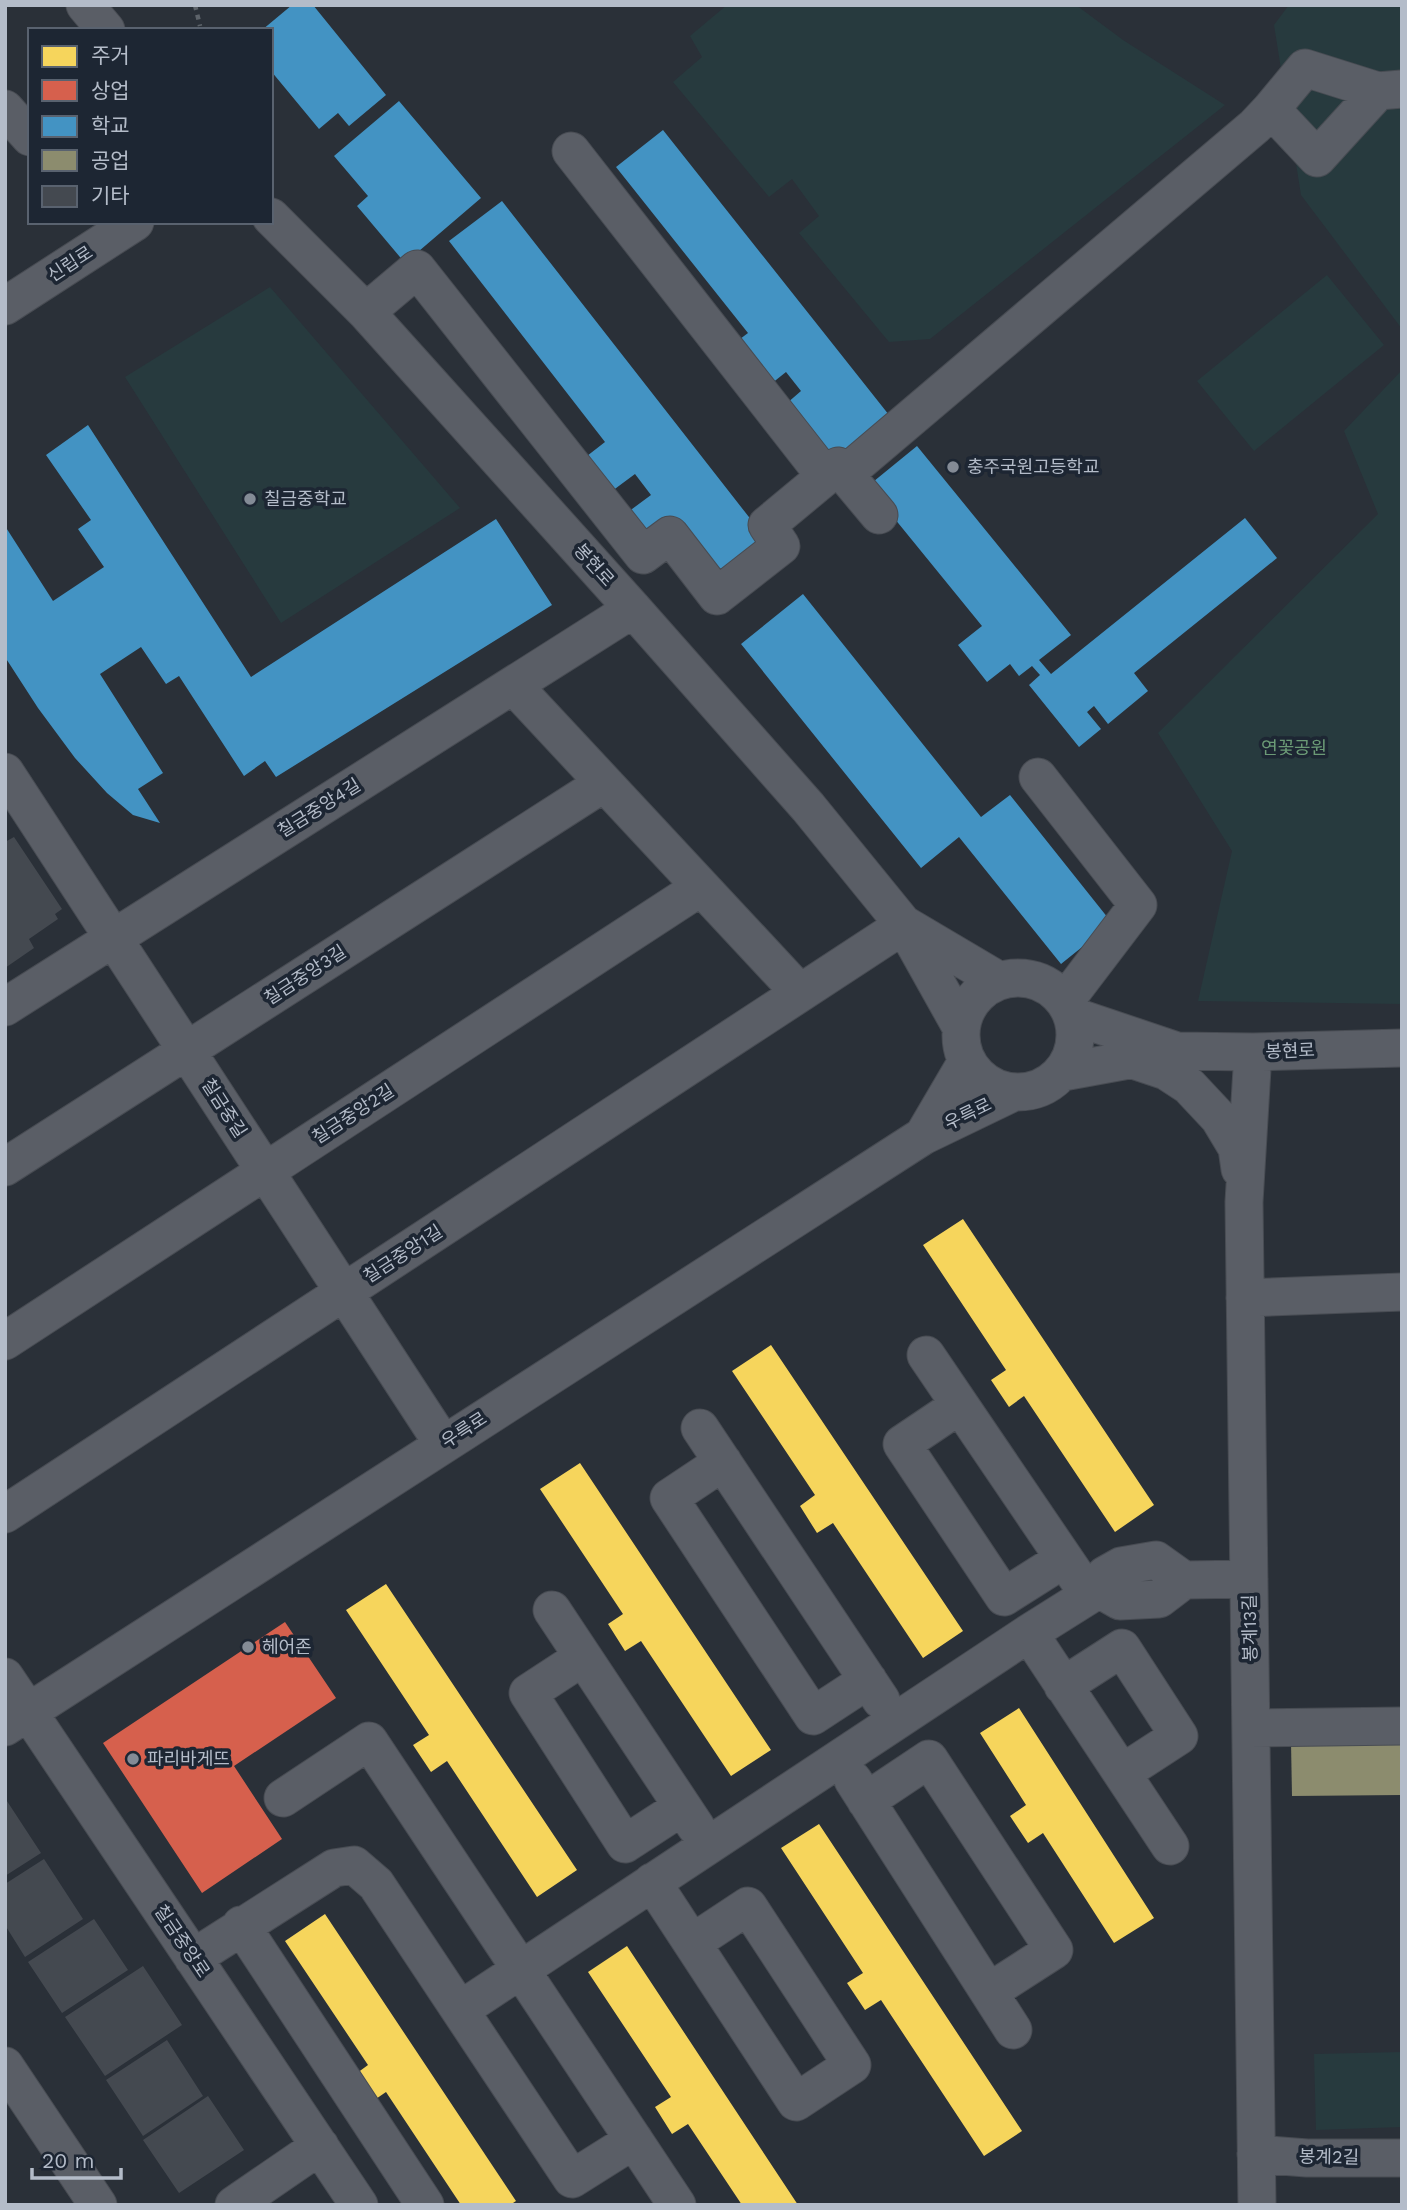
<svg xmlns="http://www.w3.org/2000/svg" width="1407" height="2210" viewBox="0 0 1407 2210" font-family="'Work Sans','Noto Sans KR',sans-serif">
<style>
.green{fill:#273a3e}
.homes{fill:#f6d55c}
.shops{fill:#d6604d}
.schools{fill:#4393c3}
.industry{fill:#8c8c6e}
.building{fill:#444950}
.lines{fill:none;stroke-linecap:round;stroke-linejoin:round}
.minor-casing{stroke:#484c53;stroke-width:39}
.path{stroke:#5d636a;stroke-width:4.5;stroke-dasharray:5 5;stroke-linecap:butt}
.minor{stroke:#5a5e66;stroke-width:37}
.poi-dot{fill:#848b96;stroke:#1d2633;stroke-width:2.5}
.labels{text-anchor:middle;stroke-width:7;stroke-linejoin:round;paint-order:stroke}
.street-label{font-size:18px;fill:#b4bcc9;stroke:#1d2633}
.poi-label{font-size:18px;fill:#b4bcc9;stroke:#1d2633;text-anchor:start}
.park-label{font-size:18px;fill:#6b9a76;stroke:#1d2633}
</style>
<rect width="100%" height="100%" fill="#2a3038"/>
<!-- green -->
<path class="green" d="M727,5H1076L1123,40L1225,105L930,339L889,342L799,233L819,216L792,179L769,197L673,82L702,57L690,36Z
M1289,5H1402V329L1301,195L1274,25Z
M1327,275L1384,345L1254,451L1197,381Z
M270,287L460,508L281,623L125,377Z
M1402,370V1004L1198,1001L1232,851L1158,733L1378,514L1344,431Z
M1402,2052V2127L1316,2130L1314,2054Z"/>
<!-- homes -->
<path class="homes" d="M963,1219L1154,1505L1115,1532L1024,1396L1009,1407L991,1380L1006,1370L923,1245Z
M771,1345L963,1631L923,1658L833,1523L817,1533L800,1506L815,1495L732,1371Z
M580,1463L771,1750L731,1776L641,1641L625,1651L608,1624L623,1614L540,1489Z
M386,1584L577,1870L537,1897L447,1761L431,1772L413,1745L429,1735L346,1610Z
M1019,1708L1154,1918L1114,1943L1043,1833L1028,1843L1010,1816L1026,1805L980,1733Z
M819,1824L1022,2131L984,2156L881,2000L865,2010L847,1983L863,1973L781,1848Z
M325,1914L516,2201L510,2205H461L386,2092L370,2103L353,2076L368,2065L285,1941Z
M627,1946L798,2205H742L688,2124L672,2134L655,2107L671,2097L588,1972Z"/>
<!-- shops -->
<path class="shops" d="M285,1622L336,1698L234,1766L282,1839L202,1893L103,1743Z"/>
<!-- schools -->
<path class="schools" d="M292,5H313L386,95L349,126L338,113L319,129L271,71V30H262Z
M399,101L481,198L405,263L357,206L368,196L334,156Z
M663,130L889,415L831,461L786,404L801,391L786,372L766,388L732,345L748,333L616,167Z
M502,201L770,544L721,581L648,538L628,512L651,495L635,474L604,497L578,463L605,442L449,241Z
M88,425L251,677L496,519L552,605L276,777L265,761L244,776L179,676L166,684L141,647L100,674L163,773L138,789L160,823L133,815L107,793L75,758L38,708L5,657V526L53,601L104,567L78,529L91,520L46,455Z
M917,446L1071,635L1039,660L1051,674L1245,518L1277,558L1134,673L1148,691L1108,724L1094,706L1087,712L1101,729L1079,747L1029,685L1040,675L1032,666L1019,676L1010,664L987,682L958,645L982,626L868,486Z
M803,594L981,817L1010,795L1112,923L1061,964L959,837L921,868L741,644Z"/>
<!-- industry -->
<path class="industry" d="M1402,1741V1795L1292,1796L1291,1742Z"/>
<!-- building -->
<path class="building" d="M14,837L62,909L55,914L58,919L29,939L34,948L5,968V842Z
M5,1798L41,1853L5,1876Z
M44,1859L83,1919L25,1957L5,1925V1884Z
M94,1919L128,1970L62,2013L28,1962Z
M143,1966L182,2025L105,2076L65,2017Z
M167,2040L203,2096L143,2136L106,2080Z
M208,2096L244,2150L179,2193L143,2140Z"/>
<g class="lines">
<defs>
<path id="minor" d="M85,5L106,30
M5,109L30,137
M1271,109L1305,68L1378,91
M571,151L825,476
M271,217L366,312L633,609L808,807L904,925L961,1027
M5,306L135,222
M366,312L417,269L643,555L670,535L717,596L781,546L767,525L838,466L879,515
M845,474L1255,126L1271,109L1317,158L1378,91L1402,89
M513,685L800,993
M5,772L443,1444
M1038,777L1138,905L1065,1001
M905,925L998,980
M961 1035a57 57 0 1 1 114 0a57 57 0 1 1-114 0Z
M5,1007L633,609
M1073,1016L1174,1050
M1253,1052L1244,1202L1257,2205
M1133,1060L1166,1071L1189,1086L1219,1118L1237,1148L1240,1169
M1063,1072L1178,1051L1253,1052L1402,1048
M923,1136L967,1061
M5,1167L604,783
M1245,1298L1402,1292
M5,1341L701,887
M926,1355L1078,1579
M960,1405L902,1444L1004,1597L1064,1559
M700,1428L881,1700
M723,1462L669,1498L813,1716L868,1680
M5,1514L904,925
M1099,1589L1120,1601L1159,1599L1184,1580L1249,1579
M552,1610L696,1827
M1029,1633L1170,1846
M583,1657L528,1693L625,1844L682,1807
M5,1677L359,2205
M1063,1686L1122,1648L1179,1736L1122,1773
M5,1727L923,1136L1012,1093
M1251,1728L1402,1726
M853,1780L1013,2030
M283,1798L369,1741L677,2205
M866,1801L929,1759L1054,1950L989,1992
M652,1882L796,2102L852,2065L748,1906L692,1943
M241,1925L425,2205
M193,1958L334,1868L354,1865L376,1884L572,2179L634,2140
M460,2010L1029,1633L1099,1589L1105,1575L1121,1566L1156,1560L1184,1580
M5,2066L98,2205
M1256,2154L1307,2158H1402
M234,2205L320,2146"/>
</defs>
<!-- minor casing -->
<use href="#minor" class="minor-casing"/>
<!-- path -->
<path class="path" d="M195,5L200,26"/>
<!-- minor -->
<use href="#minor" class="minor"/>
</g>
<!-- markers -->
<g class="poi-dot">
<circle cx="953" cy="467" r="7"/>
<circle cx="250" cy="499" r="7"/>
<circle cx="248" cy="1647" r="7"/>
<circle cx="133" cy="1759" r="7"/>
</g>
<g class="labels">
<!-- street labels -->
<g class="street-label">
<text transform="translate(70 264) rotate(-33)" y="6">신립로</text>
<text transform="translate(594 565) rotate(48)" y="6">봉현로</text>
<text transform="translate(319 808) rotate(-32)" y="6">칠금중앙4길</text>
<text transform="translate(305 975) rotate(-33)" y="6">칠금중앙3길</text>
<text transform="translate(1290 1051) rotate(-2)" y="6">봉현로</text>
<text transform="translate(224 1108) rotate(57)" y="6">칠금중길</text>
<text transform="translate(353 1114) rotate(-33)" y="6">칠금중앙2길</text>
<text transform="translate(968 1114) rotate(-26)" y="6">우륵로</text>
<text transform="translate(403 1254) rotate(-33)" y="6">칠금중앙1길</text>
<text transform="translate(464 1430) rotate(-33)" y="6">우륵로</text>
<text transform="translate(1250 1628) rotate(-91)" y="6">봉계13길</text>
<text transform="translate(182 1941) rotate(56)" y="6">칠금중앙로</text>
<text transform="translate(1329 2157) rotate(1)" y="6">봉계2길</text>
</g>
<!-- poi labels -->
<g class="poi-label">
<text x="967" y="473">충주국원고등학교</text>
<text x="264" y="505">칠금중학교</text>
<text x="262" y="1653">헤어존</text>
<text x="147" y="1765">파리바게뜨</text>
</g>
<!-- park labels -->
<g class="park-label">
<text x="1294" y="754">연꽃공원</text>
</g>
</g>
<!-- border -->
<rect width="1407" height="2210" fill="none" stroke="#b4bcc9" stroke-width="14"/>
<!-- legend -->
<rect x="28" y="28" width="245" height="196" fill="#1d2633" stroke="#59626f" stroke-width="2"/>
<rect x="42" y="46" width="35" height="21" fill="#f6d55c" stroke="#59626f" stroke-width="2"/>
<text x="91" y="63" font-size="21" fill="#b4bcc9">주거</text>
<rect x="42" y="80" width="35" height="21" fill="#d6604d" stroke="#59626f" stroke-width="2"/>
<text x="91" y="98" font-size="21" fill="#b4bcc9">상업</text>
<rect x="42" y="116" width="35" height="21" fill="#4393c3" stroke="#59626f" stroke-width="2"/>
<text x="91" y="133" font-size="21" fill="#b4bcc9">학교</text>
<rect x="42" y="150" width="35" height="21" fill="#8c8c6e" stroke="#59626f" stroke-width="2"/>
<text x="91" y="168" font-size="21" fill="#b4bcc9">공업</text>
<rect x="42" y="186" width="35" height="21" fill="#444950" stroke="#59626f" stroke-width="2"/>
<text x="91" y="203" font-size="21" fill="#b4bcc9">기타</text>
<!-- scale -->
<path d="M32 2168v10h89v-10" fill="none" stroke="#b4bcc9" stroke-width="3.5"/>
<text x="42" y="2168" font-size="21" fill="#b4bcc9" stroke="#1d2633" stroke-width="5" paint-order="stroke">20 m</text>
</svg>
